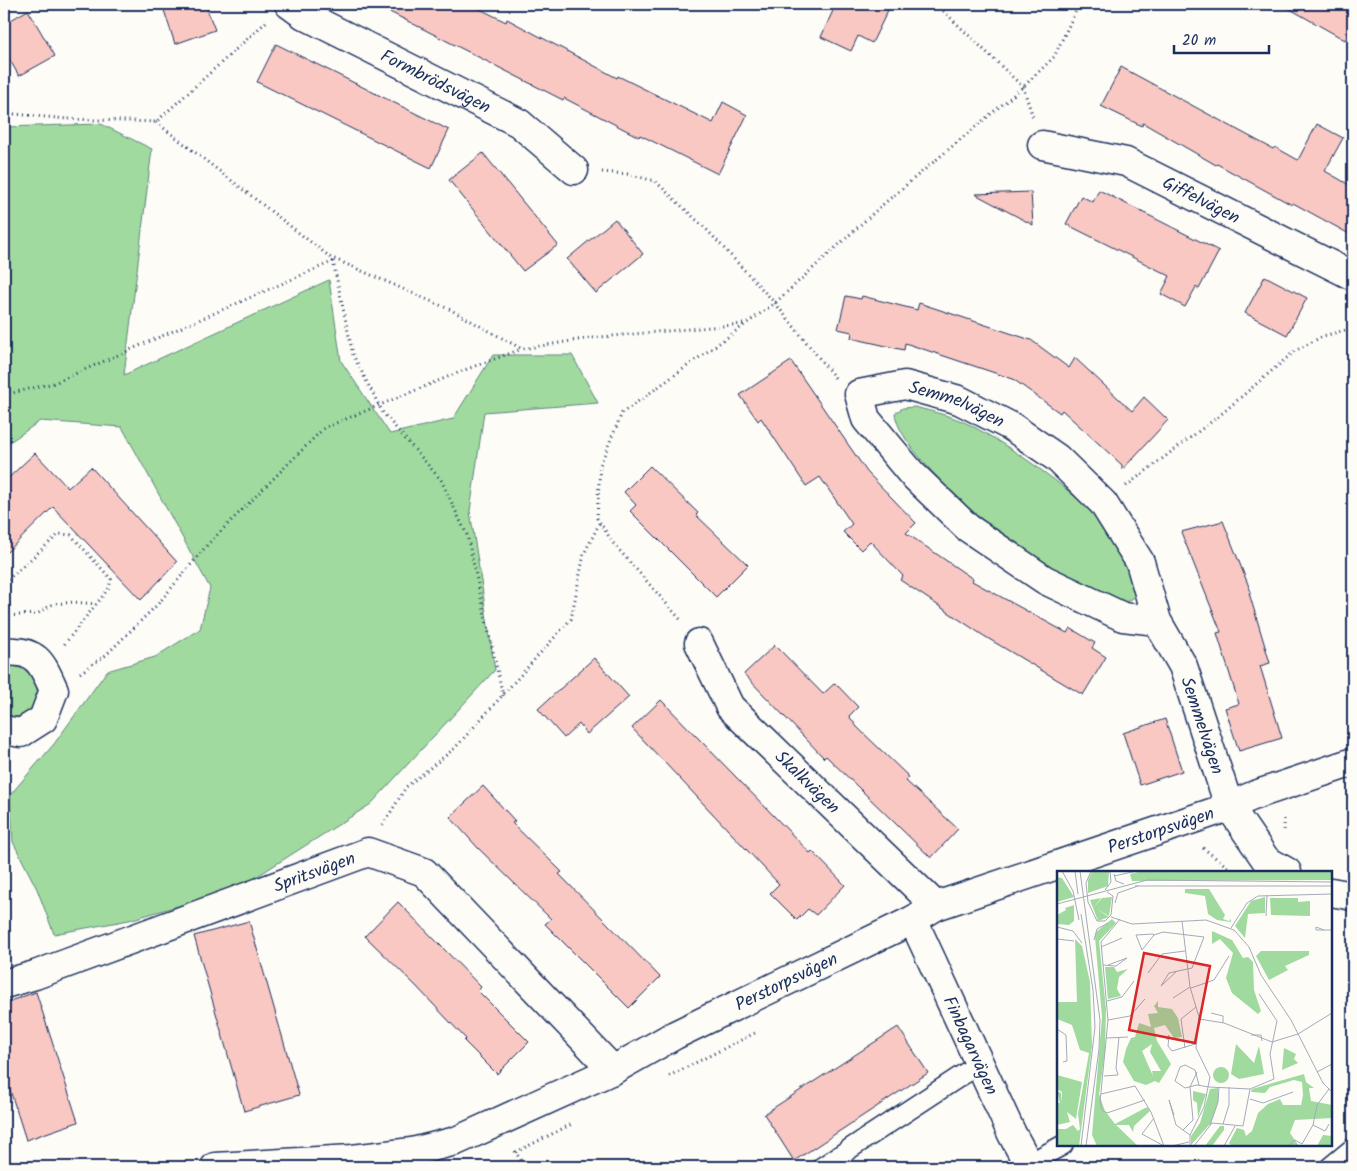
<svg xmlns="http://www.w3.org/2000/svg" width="1357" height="1171" viewBox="0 0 1357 1171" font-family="Kalam,sans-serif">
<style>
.green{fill:#a1da9f;stroke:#5e847e}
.building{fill:#f9c8c3;stroke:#1b2f5e}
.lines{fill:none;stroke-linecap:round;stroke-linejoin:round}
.service-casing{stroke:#1b2f5e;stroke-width:22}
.minor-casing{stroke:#1b2f5e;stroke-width:31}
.path{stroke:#1b2f5e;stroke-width:3;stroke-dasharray:1 4;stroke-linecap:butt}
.service{stroke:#fdfcf7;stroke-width:19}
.minor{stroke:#fdfcf7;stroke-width:28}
.labels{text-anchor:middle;stroke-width:5;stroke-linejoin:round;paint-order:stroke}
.street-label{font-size:18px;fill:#1b2f5e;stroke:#fdfcf7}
.inset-road{fill:none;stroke:#a3aaba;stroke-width:1}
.view{fill:#d62828;fill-opacity:0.15;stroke:#d62828;stroke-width:2.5}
.inset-edge{fill:none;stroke:#1b2f5e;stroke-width:2.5}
</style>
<rect width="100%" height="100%" fill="#fdfcf7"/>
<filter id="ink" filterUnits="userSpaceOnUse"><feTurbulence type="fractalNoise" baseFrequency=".02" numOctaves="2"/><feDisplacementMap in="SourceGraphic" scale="10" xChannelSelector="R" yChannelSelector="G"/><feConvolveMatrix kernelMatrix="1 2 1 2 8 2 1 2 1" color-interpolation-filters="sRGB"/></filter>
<g filter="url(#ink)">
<!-- green -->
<path class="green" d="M101,124L152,149L124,375L329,280L341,361L390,434L453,419L493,355H572L598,403L484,412L470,511L495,670L371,804L237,889L129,920L54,934L37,889L13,842L10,795L54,744L107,671L155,657L200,629L210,588L122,427L40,421L4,446V127Z
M915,407C933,412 953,416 970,425C1011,446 1084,497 1112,534C1125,551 1131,573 1139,593L1125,603C1096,593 1060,577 1035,560C1001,539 898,452 895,413L903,408Z
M11,666C53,671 40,726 4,716V667Z"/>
<!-- building -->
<path class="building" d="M162,4H205L215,30L175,44Z
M374,4H470L506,22L507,19L617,78L618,76L713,123L723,102L747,115L718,174L640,135L639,137L564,98L563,100Z
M836,4H891L872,43L858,36L851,51L821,37Z
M1281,4H1353V24L1345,40Z
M28,10L55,56L19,76L4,50V24Z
M276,44L449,130L431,168L257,82Z
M1121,67L1273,149L1275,147L1298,160L1317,124L1343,138L1325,171L1353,187V236L1293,203L1292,205L1217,164L1216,165L1143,123L1142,126L1101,106Z
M483,153L558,245L523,271L449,180Z
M1099,190L1219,251L1199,289L1196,287L1185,307L1161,294L1170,276L1066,224L1081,196L1093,202Z
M1031,192L1033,225L975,194Z
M615,219L643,254L596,293L567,259Z
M1265,276L1307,298L1287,335L1245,313Z
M846,296L861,299L862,296L917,310L919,303L1031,340L1069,368L1075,358L1132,411L1144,397L1168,420L1122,470V465L1062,410L1060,413L1013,379L905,343L904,350L851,338L852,332L838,329Z
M791,361L867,472L916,523L906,533L973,579L972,581L1067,633L1070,628L1095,643L1092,648L1106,657L1083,695L984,636L900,580L903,576L870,541L861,550L843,532L852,524L820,477L806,486L761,418L758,421L740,395Z
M35,453L68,488L91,467L177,562L141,600L53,507L4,555V482Z
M650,466L698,513L696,515L748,565L716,597L630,511L636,505L624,492Z
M1223,521L1251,592L1249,593L1270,663L1260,666L1282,738L1239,751L1225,708L1239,704L1217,633L1221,632L1181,532Z
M775,645L823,694L835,683L858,707L849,716L857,727L909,777L905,780L958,829L931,858L826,756L824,758L744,674Z
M594,658L629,697L587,734L579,724L564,738L538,709Z
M661,700L810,853L812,851L845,885L816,915L808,909L797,920L770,893L779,884L632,728Z
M1165,719L1182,771L1140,785L1123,733Z
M483,786L515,821L512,823L562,872L559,874L660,977L629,1008L545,924L551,919L478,848L450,817Z
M398,902L481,987L478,991L529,1042L497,1074L464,1041L466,1039L417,987L365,936Z
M249,921L299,1095L244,1111L194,936Z
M36,992L78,1122L26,1140L4,1071V1003Z
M898,1027L928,1073L794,1161L764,1114Z"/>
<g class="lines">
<defs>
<path id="service" d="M1028,1164L1063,1145
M822,1167L979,1064
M1330,1167L1353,1148"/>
<g id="minor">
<path id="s1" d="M289,4L304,15L519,123L574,170"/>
<path id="s2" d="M1042,145L1126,162L1353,276"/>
<path id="s3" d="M1157,621L1123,617L1045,580L968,528L911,473L866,419L859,394L905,385L959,400L1012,427L1057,458L1103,503L1140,562L1157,621L1183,666L1229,806L1266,860L1287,872"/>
<path id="s4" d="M699,643L730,707L936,906"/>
<path d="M4,652C37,649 42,663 54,690L43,719L21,733L4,730"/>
<path d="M1331,892L1353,896"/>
<path id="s5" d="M913,920L1012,1134L1030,1167"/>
<path id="s6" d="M4,984L35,975L368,852L424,872L613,1070"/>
<path id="s7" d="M215,1167L352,1159L412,1152L456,1141L613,1070L675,1035L913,920L936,906L1217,811L1255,795L1353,762"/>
</g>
</defs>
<!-- service casing -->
<use href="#service" class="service-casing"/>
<!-- minor casing -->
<use href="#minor" class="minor-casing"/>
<!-- path -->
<path class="path" d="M936,4L1023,87L1033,117
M4,113L67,119L156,122L266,22
M156,122L330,257L451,310L522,349L590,338L744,324
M602,172L627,174L655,181L707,230L775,303L835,378
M333,261L353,355L383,413L441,480L467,535L503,696
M4,395L54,383L334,261
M1126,486L1219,416L1295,351L1323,336L1353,328
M4,583L59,534L71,535L111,579L109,588L63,646
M4,616L37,614L53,604L74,602L96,604
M680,619L613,543L597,518L600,465L622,413L775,303L880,207L1023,87L1054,57L1079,4
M80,673L106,655L158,604L208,544L324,428L467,369L522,349
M383,825L406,787L455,748L571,619L584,554L600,522
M1284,830V816
M1203,848L1234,872
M669,1076L755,1033
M515,1151L525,1167
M516,1152L572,1124"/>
<!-- service -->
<use href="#service" class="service"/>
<!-- minor -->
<use href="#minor" class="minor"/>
</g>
</g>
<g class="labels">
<!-- street labels -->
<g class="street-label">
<text dy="6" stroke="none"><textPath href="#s1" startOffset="166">Formbrödsvägen</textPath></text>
<text dy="6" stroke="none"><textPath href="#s2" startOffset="170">Giffelvägen</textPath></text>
<text dy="6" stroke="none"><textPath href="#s3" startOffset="491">Semmelvägen</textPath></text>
<text dy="6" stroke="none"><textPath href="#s3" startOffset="916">Semmelvägen</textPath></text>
<text dy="6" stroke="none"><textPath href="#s4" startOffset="179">Skalkvägen</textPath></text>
<text dy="6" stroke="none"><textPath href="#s7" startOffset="1015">Perstorpsvägen</textPath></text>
<text dy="6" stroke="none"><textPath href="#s6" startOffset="330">Spritsvägen</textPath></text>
<text dy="6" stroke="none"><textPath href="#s7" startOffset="610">Perstorpsvägen</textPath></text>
<text dy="6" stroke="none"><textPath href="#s5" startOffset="138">Finbagarvägen</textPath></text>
</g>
</g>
<!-- overview -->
<g transform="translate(1057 871)">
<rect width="275" height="275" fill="#fdfcf7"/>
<path d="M35,0H52L51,15L31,22V9ZM85,0H275V9L75,10L73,3ZM0,6L5,7L17,26L0,31ZM128,18H152L168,44L166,48L172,50L174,48V51L160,49L151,43L148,25L128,22ZM55,26L52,45L40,38L52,46L41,50L33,29L44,27L37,36L45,27ZM208,26V42L191,43L188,67L178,55L194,30ZM213,27H241V31L253,30V45L214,44ZM17,34V50L12,54L0,53V44L9,39L8,37ZM55,48L59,52L42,70L49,138L48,182L42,223L48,240L58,253L90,236L93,240L77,255L76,261L72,254H59L81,275H40L35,264L45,146L38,66L39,61ZM155,60L175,69L186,87L191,86L196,91L197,119L204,140L201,143L175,122L169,107L176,82L163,68L155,73ZM18,68L25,75L33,111L35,175L22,275H0V258H9L16,254L21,260L23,258L21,243L32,182L23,179L15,154L0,148V131H20ZM204,80H252V84L228,95L231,99L212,109L199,85ZM48,96H57L60,101L71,98L62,106L60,118L64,125L51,128ZM101,130V136L115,138L121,147L125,166L117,167L108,154L97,157L100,170L114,193L102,212L98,210L89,214L77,210L66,191L69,178L74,167L78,166L82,152L94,156L91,143L101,142L97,135ZM95,173L93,181L104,200H95L96,205L85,180ZM179,173L197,192L202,175L207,203L182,208L174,203ZM227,177L239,183L237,188L241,192L225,199ZM156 204a8 8 0 1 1 16 0a8 8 0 1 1-16 0ZM247,203L249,211L257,217H252L254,230L275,234V247L238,249L233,262L242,275H175L172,272L180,257L187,259L189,265L195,260L201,242L211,233L223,228L226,234H244L246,224L245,211L237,209L213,216L208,222L194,221L195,218ZM0,204L25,211L19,248L10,241L13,251L0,254V232H3L0,220L4,222L5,232V221L0,218ZM161,217V232L154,252L134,274V265L143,252L153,218ZM136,220L149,223L141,246L140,232L136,229ZM163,255H167V259L155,275H148ZM266,264L275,265V275H260Z" fill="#a1da9f" fill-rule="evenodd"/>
<path class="inset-road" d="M5,0L16,20L22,49M18,0L21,23M23,0L43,149L42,178L29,275M34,0L29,12L31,31L40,50H48L54,44L56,25L50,21M57,3L59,10L67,13M57,5L80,0M78,15H275M48,19L54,11L53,0M58,32L61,22L81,15M0,33L90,9L275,11M24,43L36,119L38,156L24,275M209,45L210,24M54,46L75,53L149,49L177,59L192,76L204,104L234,149L266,212L275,221M63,48L44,71L51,149L43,231L45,239L50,242L88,229M125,50L133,116L142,146L139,177L153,206L147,236L133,264V275M0,56L16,60L25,72M174,57L190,32L201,25L275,23M267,59L259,56V59H275M79,64L96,63L97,64L85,79ZM97,64L106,61L147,66L135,97L112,102L104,115L120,100M0,68L17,70M37,69L40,58L51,52M44,76L65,67M0,93V114M46,94L57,95H59L70,87L51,94M91,102L105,83L128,80M134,117L157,109L172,85M116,127L133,116M50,130L65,126L77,110M154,142L166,145V152M142,148L167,152L215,171L241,163L275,142M51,149L73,145L88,128M0,158L9,164L10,190L6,191M194,164H204L205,170M50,167L71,166M110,169L112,164L111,175L115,180L138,173M128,177L124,148L139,136M260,201L275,193M47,205L61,204L59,197L62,166M142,214L138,199L128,194L123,196L118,210L128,217L140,214L152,216L193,218L217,208L213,183L220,150L202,123M44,223L78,215L94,241L107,275M193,228L206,232L236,221M117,244L112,229L119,254L133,264M97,247L85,263L107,275M166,253L172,234V216M153,254L161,231L162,216M256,254L260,234L272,218M126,259L136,249L133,216L140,201M115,275L132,271M137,275L155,252L186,255L193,218M167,275L178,255M231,275L238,269L245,273L256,254L268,260L272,253"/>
<path class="view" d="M87,82L153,95L138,172L72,159Z"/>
<rect width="275" height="275" class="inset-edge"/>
</g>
<!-- margin -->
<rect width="1357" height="1171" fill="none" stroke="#fdfcf7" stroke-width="20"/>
<rect x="10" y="10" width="1337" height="1151" fill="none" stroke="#1b2f5e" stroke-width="2" filter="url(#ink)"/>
<!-- scale -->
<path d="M1174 45v8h95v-8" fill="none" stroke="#1b2f5e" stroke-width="2.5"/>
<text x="1182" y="45" font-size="15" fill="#1b2f5e" stroke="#fdfcf7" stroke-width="4" paint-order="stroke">20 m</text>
</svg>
